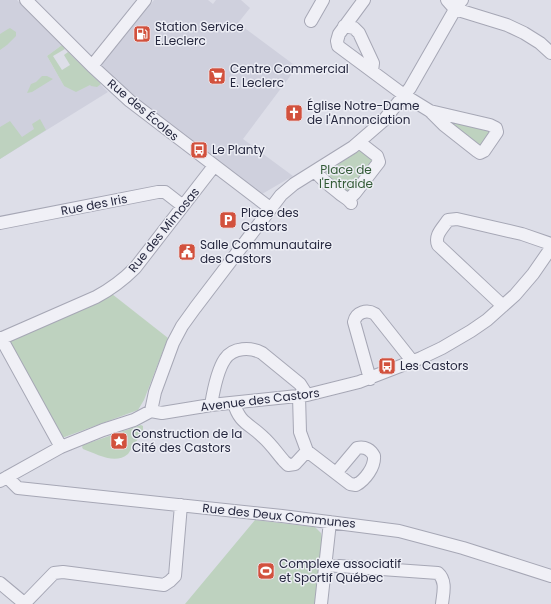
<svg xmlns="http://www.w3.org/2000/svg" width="551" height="604" viewBox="0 0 551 604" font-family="Poppins,sans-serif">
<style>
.built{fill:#cfd0dd}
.green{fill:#bed2bf}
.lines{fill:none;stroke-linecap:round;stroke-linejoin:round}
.minor-casing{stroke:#a6a7b5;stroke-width:14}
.minor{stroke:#f0f0f6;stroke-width:12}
.labels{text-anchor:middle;stroke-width:3;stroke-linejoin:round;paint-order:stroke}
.poi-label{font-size:12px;fill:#26283f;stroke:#edeef5;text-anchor:start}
.street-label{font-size:12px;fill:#26283f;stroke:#edeef5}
.park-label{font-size:12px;fill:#335b37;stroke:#edeef5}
</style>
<rect width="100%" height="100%" fill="#dddee8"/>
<!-- built -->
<path class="built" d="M0,0H17L62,45L47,56L64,86L87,71L108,92L0,159Z
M154,0H208L213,4L216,0H241L250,8L238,23L297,67L243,139L293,176L262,194L180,133L100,67Z"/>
<!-- green -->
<path class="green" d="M10,28L16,32V36L7,45L0,50V34L8,29Z
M62,45L65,49L53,56L62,70L70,65L64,55L68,52L101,84L97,87L91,86L90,85L76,92L64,86L47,56Z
M42,76H47L53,79L32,92L27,93L31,84L36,82Z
M441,118L490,131V136L481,147Z
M40,119L46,130L0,159V127L10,121L22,137L34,129L32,124Z
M362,149L376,163L350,194L323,174Z
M112,294L168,338L144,400L138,410L62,438L9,340L86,308Z
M141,425L143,426V431L128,454C115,465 97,454 83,449L82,447L83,445Z
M255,520L315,527L321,533L322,538L315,604H185Z"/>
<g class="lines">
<defs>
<path id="minor" d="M26,0L92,66L130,101L270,208
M364,0L339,34L337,41L338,46L404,95L430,111L444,125L477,151L480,153L484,151L497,132L496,128L490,125L430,111
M447,0L455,9L507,25L524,33L540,43L551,53
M311,21L323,0
M344,26L354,28L359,33L373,63L372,71
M92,66L145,0
M315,171C322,180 330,186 339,193C343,197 348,198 351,203
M349,199L355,193L379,162L377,156L359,142
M0,223L158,192H165L183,206
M503,306L438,245C434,235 443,228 448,220L457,219L522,234L551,244
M1,338L61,447
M0,339L96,297C111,289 123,280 135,268L214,166
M370,379L354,322C356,312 367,309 375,314L413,362
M299,396L300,432L307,451
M234,403C239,423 250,424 263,437C271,444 277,453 284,461L288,465L295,464L307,451L350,484L356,485C365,480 375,467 374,456C371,450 365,446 357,448L336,473
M211,405C213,393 218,369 225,359C233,347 251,347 262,353L300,384L307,395
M151,411L155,392L173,343L182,326L195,308L281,195L294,184L353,147L383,121L410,88L457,6L462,0
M7,477L18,488L282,516L399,531L463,548L551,576
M0,481L61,447L103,430L134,420L151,411L162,413L211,405L307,395L359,382L421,358L442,348L471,331L487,320L515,295L533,274L551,248
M325,565L438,573C447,581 443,594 442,604
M0,583L24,603
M24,604L54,573L63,572L164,585L170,581L175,576L181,505
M321,604L330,522"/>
</defs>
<!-- minor casing -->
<use href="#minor" class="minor-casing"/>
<!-- minor -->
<use href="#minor" class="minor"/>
</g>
<!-- icons -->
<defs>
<symbol id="fuel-square" viewBox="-11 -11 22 22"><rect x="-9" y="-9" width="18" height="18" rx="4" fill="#d2513d" stroke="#edeef5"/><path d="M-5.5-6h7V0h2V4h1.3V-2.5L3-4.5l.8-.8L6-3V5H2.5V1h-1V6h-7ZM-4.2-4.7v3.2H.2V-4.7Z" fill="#fff"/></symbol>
<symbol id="supermarket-square" viewBox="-11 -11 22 22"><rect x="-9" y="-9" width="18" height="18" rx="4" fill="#d2513d" stroke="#edeef5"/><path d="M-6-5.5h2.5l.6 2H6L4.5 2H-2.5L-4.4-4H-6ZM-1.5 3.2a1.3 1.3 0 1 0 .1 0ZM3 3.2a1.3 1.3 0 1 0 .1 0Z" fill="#fff"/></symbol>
<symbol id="church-square" viewBox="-11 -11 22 22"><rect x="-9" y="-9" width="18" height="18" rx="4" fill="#d2513d" stroke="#edeef5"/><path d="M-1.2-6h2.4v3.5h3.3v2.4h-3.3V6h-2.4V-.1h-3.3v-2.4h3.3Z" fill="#fff"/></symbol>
<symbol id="bus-square" viewBox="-11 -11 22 22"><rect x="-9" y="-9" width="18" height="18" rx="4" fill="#d2513d" stroke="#edeef5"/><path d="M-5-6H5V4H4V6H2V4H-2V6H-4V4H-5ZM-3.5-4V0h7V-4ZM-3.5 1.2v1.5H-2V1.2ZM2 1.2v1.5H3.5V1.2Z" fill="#fff"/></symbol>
<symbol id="parking-square" viewBox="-11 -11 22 22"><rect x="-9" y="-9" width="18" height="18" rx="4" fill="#d2513d" stroke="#edeef5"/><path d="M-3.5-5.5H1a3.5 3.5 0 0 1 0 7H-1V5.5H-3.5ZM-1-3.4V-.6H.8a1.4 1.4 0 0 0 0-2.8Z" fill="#fff"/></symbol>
<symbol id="civic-square" viewBox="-11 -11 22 22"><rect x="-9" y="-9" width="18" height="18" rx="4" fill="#d2513d" stroke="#edeef5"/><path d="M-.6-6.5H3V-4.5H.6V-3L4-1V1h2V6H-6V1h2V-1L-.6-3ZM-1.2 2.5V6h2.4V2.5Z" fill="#fff"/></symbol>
<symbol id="sight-square" viewBox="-11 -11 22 22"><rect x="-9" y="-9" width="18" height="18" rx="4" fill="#d2513d" stroke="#edeef5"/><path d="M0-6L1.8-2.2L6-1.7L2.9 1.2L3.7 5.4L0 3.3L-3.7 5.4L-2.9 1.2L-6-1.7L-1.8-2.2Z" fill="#fff"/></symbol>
<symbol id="stadium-square" viewBox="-11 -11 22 22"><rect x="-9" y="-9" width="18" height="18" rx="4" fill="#d2513d" stroke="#edeef5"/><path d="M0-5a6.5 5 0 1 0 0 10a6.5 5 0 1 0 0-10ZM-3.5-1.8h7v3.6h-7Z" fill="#fff"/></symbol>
</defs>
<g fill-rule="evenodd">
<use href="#fuel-square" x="132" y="24" width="20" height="20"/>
<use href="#supermarket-square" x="207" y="66" width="20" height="20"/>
<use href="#church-square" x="284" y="103" width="20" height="20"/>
<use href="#bus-square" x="189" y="140" width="20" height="20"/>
<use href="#parking-square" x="218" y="210" width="20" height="20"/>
<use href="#civic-square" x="177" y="242" width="20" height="20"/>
<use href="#bus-square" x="377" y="356" width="20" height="20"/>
<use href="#sight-square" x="109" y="431" width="20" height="20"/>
<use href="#stadium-square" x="256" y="561" width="20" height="20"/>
</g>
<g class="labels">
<!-- poi labels -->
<g class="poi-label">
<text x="155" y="31">Station Service<tspan x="155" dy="14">E.Leclerc</tspan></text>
<text x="230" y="73">Centre Commercial<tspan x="230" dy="14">E. Leclerc</tspan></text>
<text x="307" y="110">Église Notre-Dame<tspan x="307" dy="14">de l'Annonciation</tspan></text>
<text x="212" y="154">Le Planty</text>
<text x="241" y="217">Place des<tspan x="241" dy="14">Castors</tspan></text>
<text x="200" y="249">Salle Communautaire<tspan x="200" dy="14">des Castors</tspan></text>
<text x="400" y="370">Les Castors</text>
<text x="132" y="438">Construction de la<tspan x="132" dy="14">Cité des Castors</tspan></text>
<text x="279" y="568">Complexe associatif<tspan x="279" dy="14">et Sportif Québec</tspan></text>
</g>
<!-- street labels -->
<g class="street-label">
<text transform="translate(143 110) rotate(40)" y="4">Rue des Écoles</text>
<text transform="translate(94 205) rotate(-11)" y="4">Rue des Iris</text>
<text transform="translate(164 230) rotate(-51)" y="4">Rue des Mimosas</text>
<text transform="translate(260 400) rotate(-7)" y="4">Avenue des Castors</text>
<text transform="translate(279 516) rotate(6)" y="4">Rue des Deux Communes</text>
</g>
<!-- park labels -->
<g class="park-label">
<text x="346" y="174">Place de<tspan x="346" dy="14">l'Entraide</tspan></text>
</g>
</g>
</svg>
